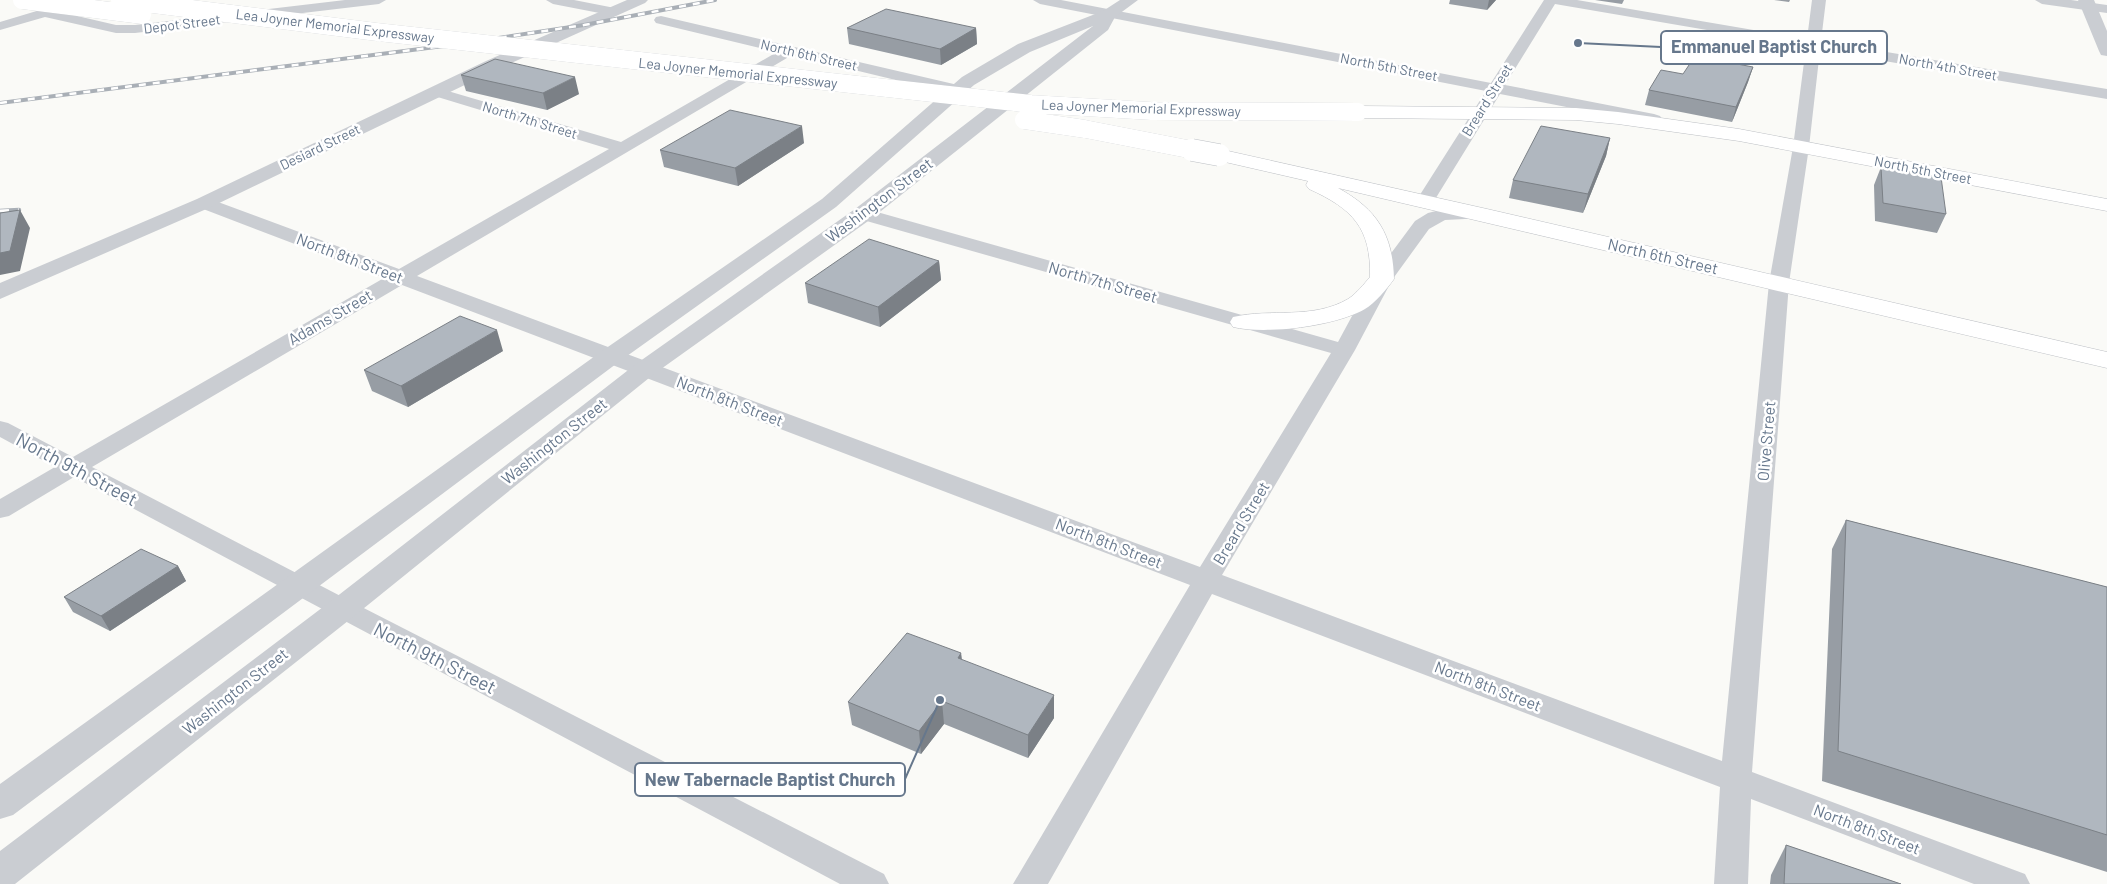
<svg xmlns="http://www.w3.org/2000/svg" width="2107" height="884" viewBox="0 0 2107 884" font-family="Barlow,sans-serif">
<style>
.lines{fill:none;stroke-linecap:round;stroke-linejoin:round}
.primary-casing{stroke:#bdc0c5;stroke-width:1}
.minor{fill:#cacdd2;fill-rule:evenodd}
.tertiary{fill:#cacdd2;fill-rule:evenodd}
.primary{fill:#fff;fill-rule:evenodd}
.rail-far1-casing{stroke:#a9afb6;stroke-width:4}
.rail-casing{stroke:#a9afb6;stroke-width:4.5}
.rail-far1{stroke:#fff;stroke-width:2.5;stroke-dasharray:7;stroke-linecap:butt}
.rail{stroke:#fff;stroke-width:3;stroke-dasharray:9;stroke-linecap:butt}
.primary-bridge-far1-casing{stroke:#bdc0c5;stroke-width:18;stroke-linecap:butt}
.primary-bridge-casing{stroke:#bdc0c5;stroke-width:23;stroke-linecap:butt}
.primary-bridge-far1{stroke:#fff;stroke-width:18}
.primary-bridge{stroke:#fff;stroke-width:22}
.wall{fill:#979da4}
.shaded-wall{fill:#7b8086}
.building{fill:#b0b7bf;stroke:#7b8086}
.labels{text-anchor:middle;stroke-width:5;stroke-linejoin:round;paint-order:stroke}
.far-street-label{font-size:14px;fill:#66778c;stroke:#fff}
.street-label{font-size:16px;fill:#66778c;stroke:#fff}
.near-street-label{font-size:19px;fill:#66778c;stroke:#fff}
.leader{fill:none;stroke:#66778c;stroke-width:2}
.callout-dot{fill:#66778c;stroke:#fff;stroke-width:2}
.callout{fill:#fff;stroke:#66778c;stroke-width:2}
.callout-label{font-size:18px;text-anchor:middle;font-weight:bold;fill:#66778c}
</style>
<rect width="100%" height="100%" fill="#fafaf7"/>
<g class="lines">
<defs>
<path id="primary" d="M1358,106L1576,108L1618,112L1739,129L2107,199V211L1739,141L1618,124L1576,120L1358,118L1351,116L1349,112L1351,108Z
M1219,149L1487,209L2107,352V368L1338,188C1377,209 1393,235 1394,279C1387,289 1375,303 1365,309C1336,326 1266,335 1233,327L1230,322L1233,317C1271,308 1312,320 1348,299C1356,294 1364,284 1370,277C1371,228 1353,209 1309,189L1306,185L1308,181L1212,159L1209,155L1212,151Z"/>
</defs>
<!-- primary casing -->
<use href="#primary" class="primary-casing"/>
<!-- minor -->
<path class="minor" d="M345,0H386L379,4L135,33H116L45,17L0,30V22L60,4L67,8L60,12L116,25H135Z
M546,0H574L620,9L622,12L615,16L553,4Z
M1033,0H1061L1491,83L1544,0H1577L1807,39L1812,0H1826L1821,41L2107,89V99L1820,50L1809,147L1789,283L1752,772L2025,874L2030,884H1974L1751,799L1748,884H1714L1720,787L1212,594L1048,884H1013L1190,585L402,285L92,467L352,602L884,874L889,884H840L74,477L9,516L0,518V499L55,467L0,437V421L8,423L73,457L384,278L198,207L195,203L198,199L204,198L210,199L399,269L609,149L431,95L428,92L431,89H441L621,142L777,52L656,23L654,20L656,17L661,16L958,85L963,87L966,90L963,93L958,95L792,55L417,276L1200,567L1331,353L856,218L854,214L856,210L863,208L870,210L1338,342L1372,279L1415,221L1428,213L1448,208L1485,210L1487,214L1485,218L1445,220L1429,229L1392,280L1355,350L1222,575L1722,761L1769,283L1793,147L1806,47L1555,4L1505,85L1654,114L1660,116L1662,119L1660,122L1654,124L1500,94L1434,201L1431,205L1425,206L1419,205L1416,201L1486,91L1040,4Z
M2035,0H2071L2107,5V13L2042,4Z"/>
<!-- tertiary -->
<path class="tertiary" d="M627,0H648L645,3L498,69L211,207L0,299V283L197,199L486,61Z
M1120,0H1138L1115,17L1108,30L871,219L654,374L353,617L15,884H0V851L331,601L636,364L855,209L1093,26L1030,52L974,85L836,207L620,361L13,815L0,819V784L602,351L822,199L962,77L1018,44L1103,11Z
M2078,0H2094L2107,31V56L2101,55L2099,51Z"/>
<!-- primary -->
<use href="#primary" class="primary"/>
<defs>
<path id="rail-far1" d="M0,103L459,44L584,25L715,0"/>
<path id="rail" d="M0,211L19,210"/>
</defs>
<!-- rail-far1 casing -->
<use href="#rail-far1" class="rail-far1-casing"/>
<!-- rail casing -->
<use href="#rail" class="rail-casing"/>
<!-- rail-far1 -->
<use href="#rail-far1" class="rail-far1"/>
<!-- rail -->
<use href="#rail" class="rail"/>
<defs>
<path id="primary-bridge-far1" d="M22,0L142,15
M120,0L377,32L1031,104L1151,111L1358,112
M1024,120L1085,129L1198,151"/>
<path id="primary-bridge" d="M1192,150L1219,155"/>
</defs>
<!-- primary-bridge-far1 casing -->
<use href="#primary-bridge-far1" class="primary-bridge-far1-casing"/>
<!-- primary-bridge casing -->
<use href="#primary-bridge" class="primary-bridge-casing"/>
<!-- primary-bridge-far1 -->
<use href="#primary-bridge-far1" class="primary-bridge-far1"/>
<!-- primary-bridge -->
<use href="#primary-bridge" class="primary-bridge"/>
</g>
<!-- wall -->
<path class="wall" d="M1450,0H1496L1487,10L1449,4Z
M1595,0H1624L1622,4Z
M1774,0H1790L1789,2Z
M847,28H976L977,44L941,65L849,44Z
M1753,67L1748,82L1732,122L1645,105L1649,90L1683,74Z
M461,75L579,94L547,110L466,91Z
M1610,138L1606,156L1583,213L1509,198L1513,180Z
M804,143L738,186L664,167L660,150Z
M1881,167L1946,214L1937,233L1875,221L1874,185Z
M939,261L941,280L880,327L808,303L805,283Z
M503,351L408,407L372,391L364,370Z
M1846,520L2107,587V872L1822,781L1832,549Z
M178,566L186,581L110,631L73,612L64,597Z
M961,653L962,660L1054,718L1028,758L944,724L921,754L852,725L848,702Z
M1786,845L1901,884H1770L1771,875Z"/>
<!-- shaded-wall -->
<path class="shaded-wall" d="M1489,0H1496L1487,10Z
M976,28L977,44L941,65L940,49Z
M1753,67L1748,82L1732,122L1736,107Z
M575,77L579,94L547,110L543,93Z
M802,126L804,143L738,186L735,168Z
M1610,138L1606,156L1583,213L1588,194Z
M20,210L30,228L20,271L0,275V253Z
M939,261L941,280L880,327L878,307Z
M497,330L503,351L408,407L401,386Z
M178,566L186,581L110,631L101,616Z
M961,653L963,676L958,658Z
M1054,695V718L1028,758V735Z
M942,701L944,724L921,754L919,731Z"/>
<!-- building -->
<path class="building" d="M886,9L976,28L940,49L847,28Z
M1695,56L1753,67L1736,107L1649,90L1661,70L1683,74Z
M495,59L575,77L543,93L461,75Z
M730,110L802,126L735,168L660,150Z
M1541,126L1610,138L1588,194L1513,180Z
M1881,167L1941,177L1946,214L1883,203Z
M20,210L10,251L0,253V213Z
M869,239L939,261L878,307L805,283Z
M460,316L497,330L401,386L364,370Z
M1846,520L2107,587V835L1838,751Z
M141,549L178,566L101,616L64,597Z
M907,633L961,653L958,658L1054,695L1028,735L942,701L919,731L848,702Z
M1786,845L1901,884H1784Z"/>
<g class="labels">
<!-- far-street labels -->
<g class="far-street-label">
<text transform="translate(182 24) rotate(-7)" y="5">Depot Street</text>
<text transform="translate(335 26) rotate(7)" y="5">Lea Joyner Memorial Expressway</text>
<text transform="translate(809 55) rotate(13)" y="5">North 6th Street</text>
<text transform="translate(1389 67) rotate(11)" y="5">North 5th Street</text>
<text transform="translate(1948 67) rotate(10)" y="5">North 4th Street</text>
<text transform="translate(738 73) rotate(6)" y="5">Lea Joyner Memorial Expressway</text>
<text transform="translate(1487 100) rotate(-58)" y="5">Breard Street</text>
<text transform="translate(1141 108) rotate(2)" y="5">Lea Joyner Memorial Expressway</text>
<text transform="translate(530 120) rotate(17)" y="5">North 7th Street</text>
<text transform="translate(320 147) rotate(-26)" y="5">Desiard Street</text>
<text transform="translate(1923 170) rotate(11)" y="5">North 5th Street</text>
</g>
<!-- street labels -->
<g class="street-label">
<text transform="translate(879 200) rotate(-37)" y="6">Washington Street</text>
<text transform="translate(1663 256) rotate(13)" y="6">North 6th Street</text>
<text transform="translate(350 258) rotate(21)" y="6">North 8th Street</text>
<text transform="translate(1103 282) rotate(16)" y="6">North 7th Street</text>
<text transform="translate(330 317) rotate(-30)" y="6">Adams Street</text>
<text transform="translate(730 401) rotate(21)" y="6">North 8th Street</text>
<text transform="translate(554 441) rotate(-38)" y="6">Washington Street</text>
<text transform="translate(1766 441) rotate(-85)" y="6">Olive Street</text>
<text transform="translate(1241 523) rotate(-59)" y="6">Breard Street</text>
<text transform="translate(1109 543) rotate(21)" y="6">North 8th Street</text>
<text transform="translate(1488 686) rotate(21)" y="6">North 8th Street</text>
<text transform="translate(235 691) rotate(-38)" y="6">Washington Street</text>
<text transform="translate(1867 829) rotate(21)" y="6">North 8th Street</text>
</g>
<!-- near-street labels -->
<g class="near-street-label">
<text transform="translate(77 469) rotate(28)" y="7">North 9th Street</text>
<text transform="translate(435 658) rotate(27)" y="7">North 9th Street</text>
</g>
</g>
<!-- callouts -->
<path class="leader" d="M1578 43L1661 47M940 700L905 779"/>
<g class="callout-dot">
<circle cx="1578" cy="43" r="5"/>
<circle cx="940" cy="700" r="5"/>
</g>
<g class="callout">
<rect x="1661" y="31" width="226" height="33" rx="5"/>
<rect x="635" y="763" width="270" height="33" rx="5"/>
</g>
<g class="callout-label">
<text x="1774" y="53">Emmanuel Baptist Church</text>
<text x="770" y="786">New Tabernacle Baptist Church</text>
</g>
</svg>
